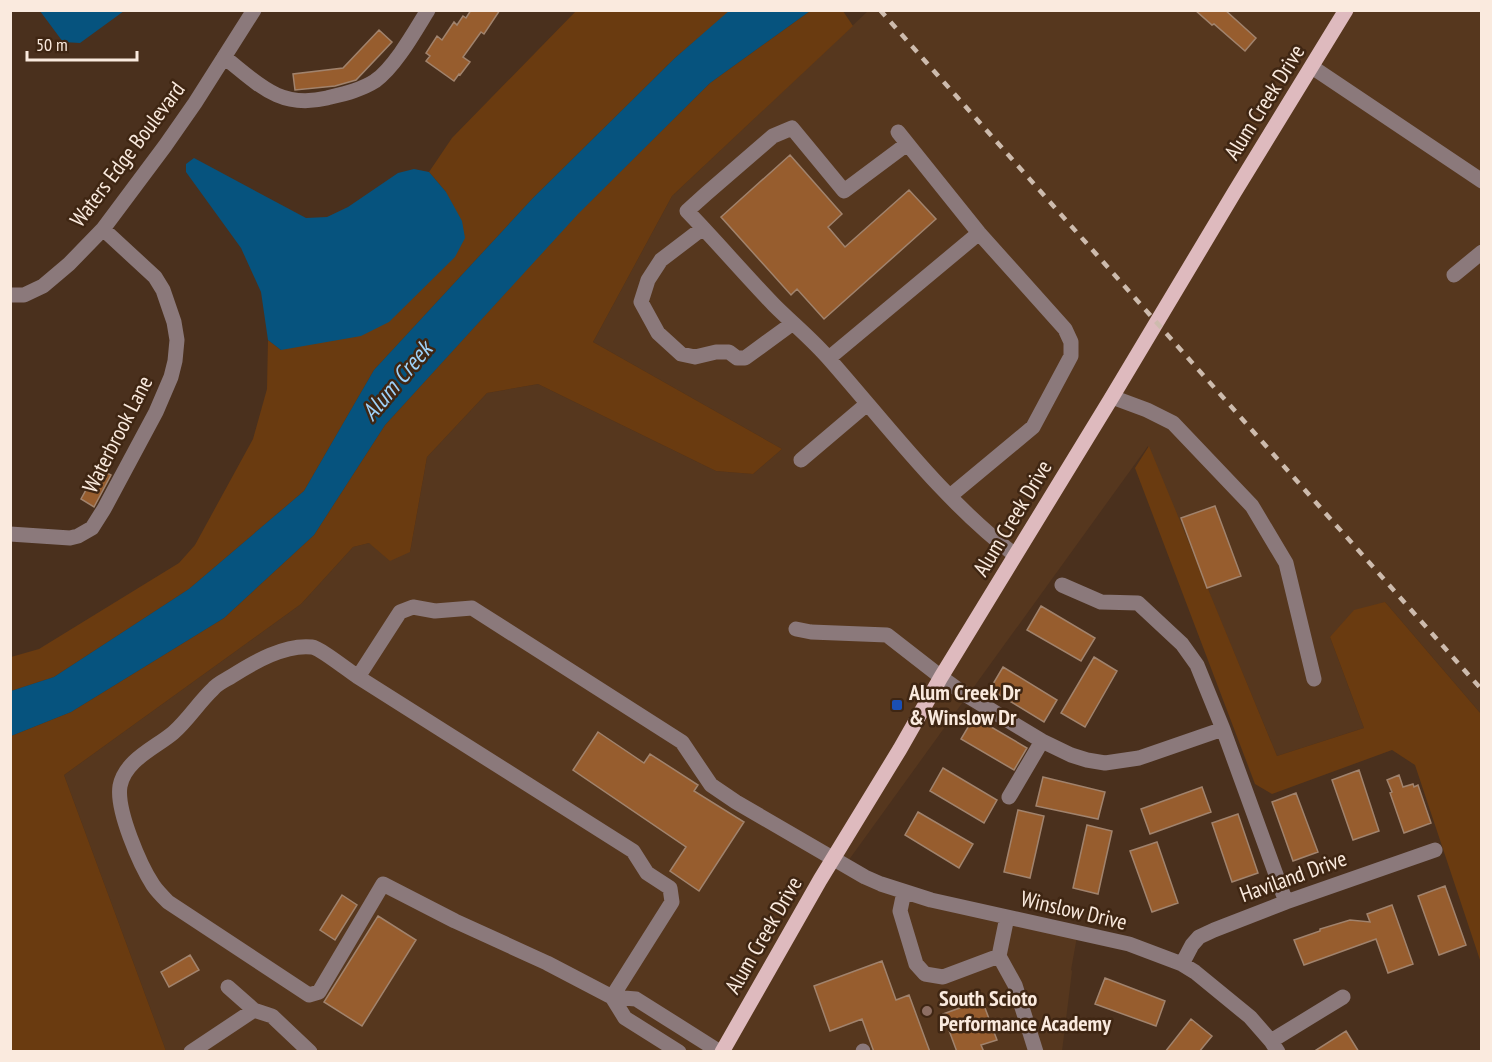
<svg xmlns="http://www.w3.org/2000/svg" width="1492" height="1062" viewBox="0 0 1492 1062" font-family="'PT Sans Narrow',sans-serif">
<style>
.built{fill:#56371e}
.green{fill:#6a3b10}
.water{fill:#06537e}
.building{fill:#975d2e;stroke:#a1836d;stroke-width:1.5}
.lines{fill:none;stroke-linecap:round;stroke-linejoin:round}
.minor{stroke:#8b797b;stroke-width:15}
.major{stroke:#debabe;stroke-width:15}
.rail{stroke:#cdbbad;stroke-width:4.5;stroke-dasharray:8 8;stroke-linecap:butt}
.transit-dot{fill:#1a4fb4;stroke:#3f2613;stroke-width:2}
.education-dot{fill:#8d6e63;stroke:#3f2613;stroke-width:2}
.labels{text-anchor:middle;stroke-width:5;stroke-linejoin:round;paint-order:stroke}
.street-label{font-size:22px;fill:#faeade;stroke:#3f2613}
.poi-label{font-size:22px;font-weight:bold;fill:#faeade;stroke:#3f2613;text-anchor:start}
.water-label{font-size:24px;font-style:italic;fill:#9ed1f8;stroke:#3f2613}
</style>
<rect width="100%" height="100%" fill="#4a301d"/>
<!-- built -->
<path class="built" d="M868,11H1481V714L1385,602L1330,637L1364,728L1277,756L1148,446L843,868L958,911L1078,931L1071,970L1072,971L1062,1051H166L64,775L301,604L353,547L369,543L410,552L427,457L487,393L538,384L716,471L753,474L782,449L593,342L672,196Z"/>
<!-- green -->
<path class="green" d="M576,11H730L675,58L533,198L374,370L304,491L189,589L54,677L11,691V657L39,649L179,563L195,545L253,439L267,389L268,340L281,350L446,192L429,172L452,138Z
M810,11H843L853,26L672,196L593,342L782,449L753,474L716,471L538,384L487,393L427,457L410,552L390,561L369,543L353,547L301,604L64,775L166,1051L11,1052V736L71,712L224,618L314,535L385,425L577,214L710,83Z
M1149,446L1277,756L1364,728L1330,637L1354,610L1385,602L1481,714V963L1415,765L1392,750L1272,794L1255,784L1135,468Z"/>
<!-- water -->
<path class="water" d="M730,10L810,11L710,83L578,214L385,425L314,535L224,618L71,712L11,736V691L54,677L189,589L304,491L374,370L533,198L675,58Z
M40,11H124L80,43L63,42Z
M194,158L306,218L327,217L348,207L398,173L414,169L429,172L446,192L462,221L465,238L455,257L389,322L361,336L281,350L268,340L261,292L241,248L186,172V164Z"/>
<!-- building -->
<path class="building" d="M471,10H500L484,34L481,32L463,57L470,62L460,75L459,74L454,81L426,61L430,56L426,53L437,36L442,40L454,22L457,25L463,16L466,18Z
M1195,10H1225L1256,38L1245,51L1214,24L1212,25Z
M379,30L392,42L356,80L335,86L295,90L293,74L343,68Z
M790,155L842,214L828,227L845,247L909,190L936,219L824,319L797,289L791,295L721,217Z
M98,468L111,475L94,507L81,499Z
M1215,506L1241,576L1207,588L1181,518Z
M1041,606L1095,638L1081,661L1027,630Z
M1094,657L1117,671L1085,727L1061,713Z
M1003,667L1057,700L1044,722L990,689Z
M974,717L1027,748L1014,770L961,739Z
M598,732L644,763L650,754L698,785L694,791L744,822L699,891L670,871L686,847L573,770Z
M943,768L997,800L984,823L930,791Z
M1359,770L1379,831L1353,840L1332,780Z
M1399,775L1403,787L1413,784L1414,787L1418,785L1431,823L1404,833L1390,793L1392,792L1387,780Z
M1043,777L1105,792L1098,819L1036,806Z
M1202,787L1211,812L1150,834L1141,809Z
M1296,793L1318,852L1293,861L1272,802Z
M1018,810L1044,816L1030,878L1004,872Z
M918,812L973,844L959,868L905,835Z
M1238,814L1258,873L1232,882L1212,823Z
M1087,825L1112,831L1098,894L1073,888Z
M1157,842L1178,903L1152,912L1130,851Z
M1445,886L1466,945L1439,955L1418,896Z
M342,895L357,905L335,940L320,930Z
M1392,905L1413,964L1388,973L1376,939L1304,965L1294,940L1320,931V929L1350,920L1370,922L1367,914Z
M378,916L416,940L362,1026L324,1002Z
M190,955L199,970L169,987L161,972Z
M882,961L896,1000L909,995L930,1052H874L862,1019L830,1031L814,986Z
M1105,978L1165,1001L1156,1026L1095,1004Z
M982,1000L997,1040L981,1045L984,1052H957L943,1014Z
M1191,1019L1212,1036L1199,1052H1165Z
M1346,1031L1359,1052H1313Z"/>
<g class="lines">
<!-- minor -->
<path class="minor" d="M224,57C241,70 257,86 277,95C293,102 310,102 327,98C343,94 361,90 375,81C395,67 415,31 428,10
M1312,67L1482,181
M898,132L979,233L1065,329L1071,342V356L1033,427L950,496
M907,144L844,191L792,128L773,136L707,193L687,211C717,242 745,275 774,305C793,324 813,340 830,360C889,427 944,501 1015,555
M703,228L661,260L648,280L641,302L658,333L681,354L695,357L716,352H729L737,358H745L793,323
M1454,275L1482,252
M10,295H24L43,286L69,264L103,229L165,146L195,103L254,10
M829,358L979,233
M1112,397L1147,410L1173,423L1252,506L1286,563L1314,679
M801,460L867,404
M10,534L70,538L78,536L92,528L104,509L156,412L171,377L175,361L177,340L174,322L163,290L155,277L103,229
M1062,585L1101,602L1138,603L1182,644L1197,665L1223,729L1286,902
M796,629L811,632L887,635L941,677L963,693L1042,741L1071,755L1087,760L1105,763L1139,758L1223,729
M358,677L633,851L647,873L670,888L672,902L612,997L547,963L455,921L383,884L319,992L309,995L168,902C163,897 157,891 153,885C140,865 116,810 120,786C125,760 155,748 173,733C188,720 199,702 213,689C218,683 226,680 232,676C254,662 285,644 312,647C320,648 349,671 358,677L400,612L413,607L435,611L472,608L682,742L711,785L736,802L865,877L881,884L931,900L1129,944L1182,964L1195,972L1250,1017L1271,1041L1278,1052
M1009,797L1042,741
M904,892L900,911L916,964L925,974L943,977L999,956
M1007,917L999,956L1015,985L1036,1052
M1182,964L1192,945L1199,937L1214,930L1286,902L1435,850
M228,987L254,1010L272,1016L310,1052
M612,997L636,999L720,1052
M612,997L625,1018L679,1052
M1271,1041L1343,997
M863,1051V1052
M191,1052L254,1010"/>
<!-- major -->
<path class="major" d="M722,1052L820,880L900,749L941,677L1112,397L1234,193L1346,10"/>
<!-- rail -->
<path class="rail" d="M880,10L1482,690"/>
</g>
<!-- markers -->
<rect class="transit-dot" x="891" y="699" width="12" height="12" rx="3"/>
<circle class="education-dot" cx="927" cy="1011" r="6"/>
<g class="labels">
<!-- street labels -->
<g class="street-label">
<text transform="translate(1264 102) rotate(-58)" y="8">Alum Creek Drive</text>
<text transform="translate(127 154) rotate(-53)" y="8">Waters Edge Boulevard</text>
<text transform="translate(117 434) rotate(-63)" y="8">Waterbrook Lane</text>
<text transform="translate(1012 518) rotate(-59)" y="8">Alum Creek Drive</text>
<text transform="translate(1293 876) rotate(-20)" y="8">Haviland Drive</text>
<text transform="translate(1074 910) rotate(13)" y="8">Winslow Drive</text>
<text transform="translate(763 935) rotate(-60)" y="8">Alum Creek Drive</text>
</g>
<!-- poi labels -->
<g class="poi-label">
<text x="909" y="700">Alum Creek Dr<tspan x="909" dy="25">&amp; Winslow Dr</tspan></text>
<text x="939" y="1006">South Scioto<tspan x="939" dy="25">Performance Academy</tspan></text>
</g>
<!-- water labels -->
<g class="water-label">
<text transform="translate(397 381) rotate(-50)" y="8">Alum Creek</text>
</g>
</g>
<!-- border -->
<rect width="1492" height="1062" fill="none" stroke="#faeade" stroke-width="24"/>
<!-- scale -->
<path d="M27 51v9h110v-9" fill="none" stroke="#faeade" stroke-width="3"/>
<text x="36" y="51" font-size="18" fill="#faeade" stroke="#3f2613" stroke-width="4.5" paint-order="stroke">50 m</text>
</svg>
